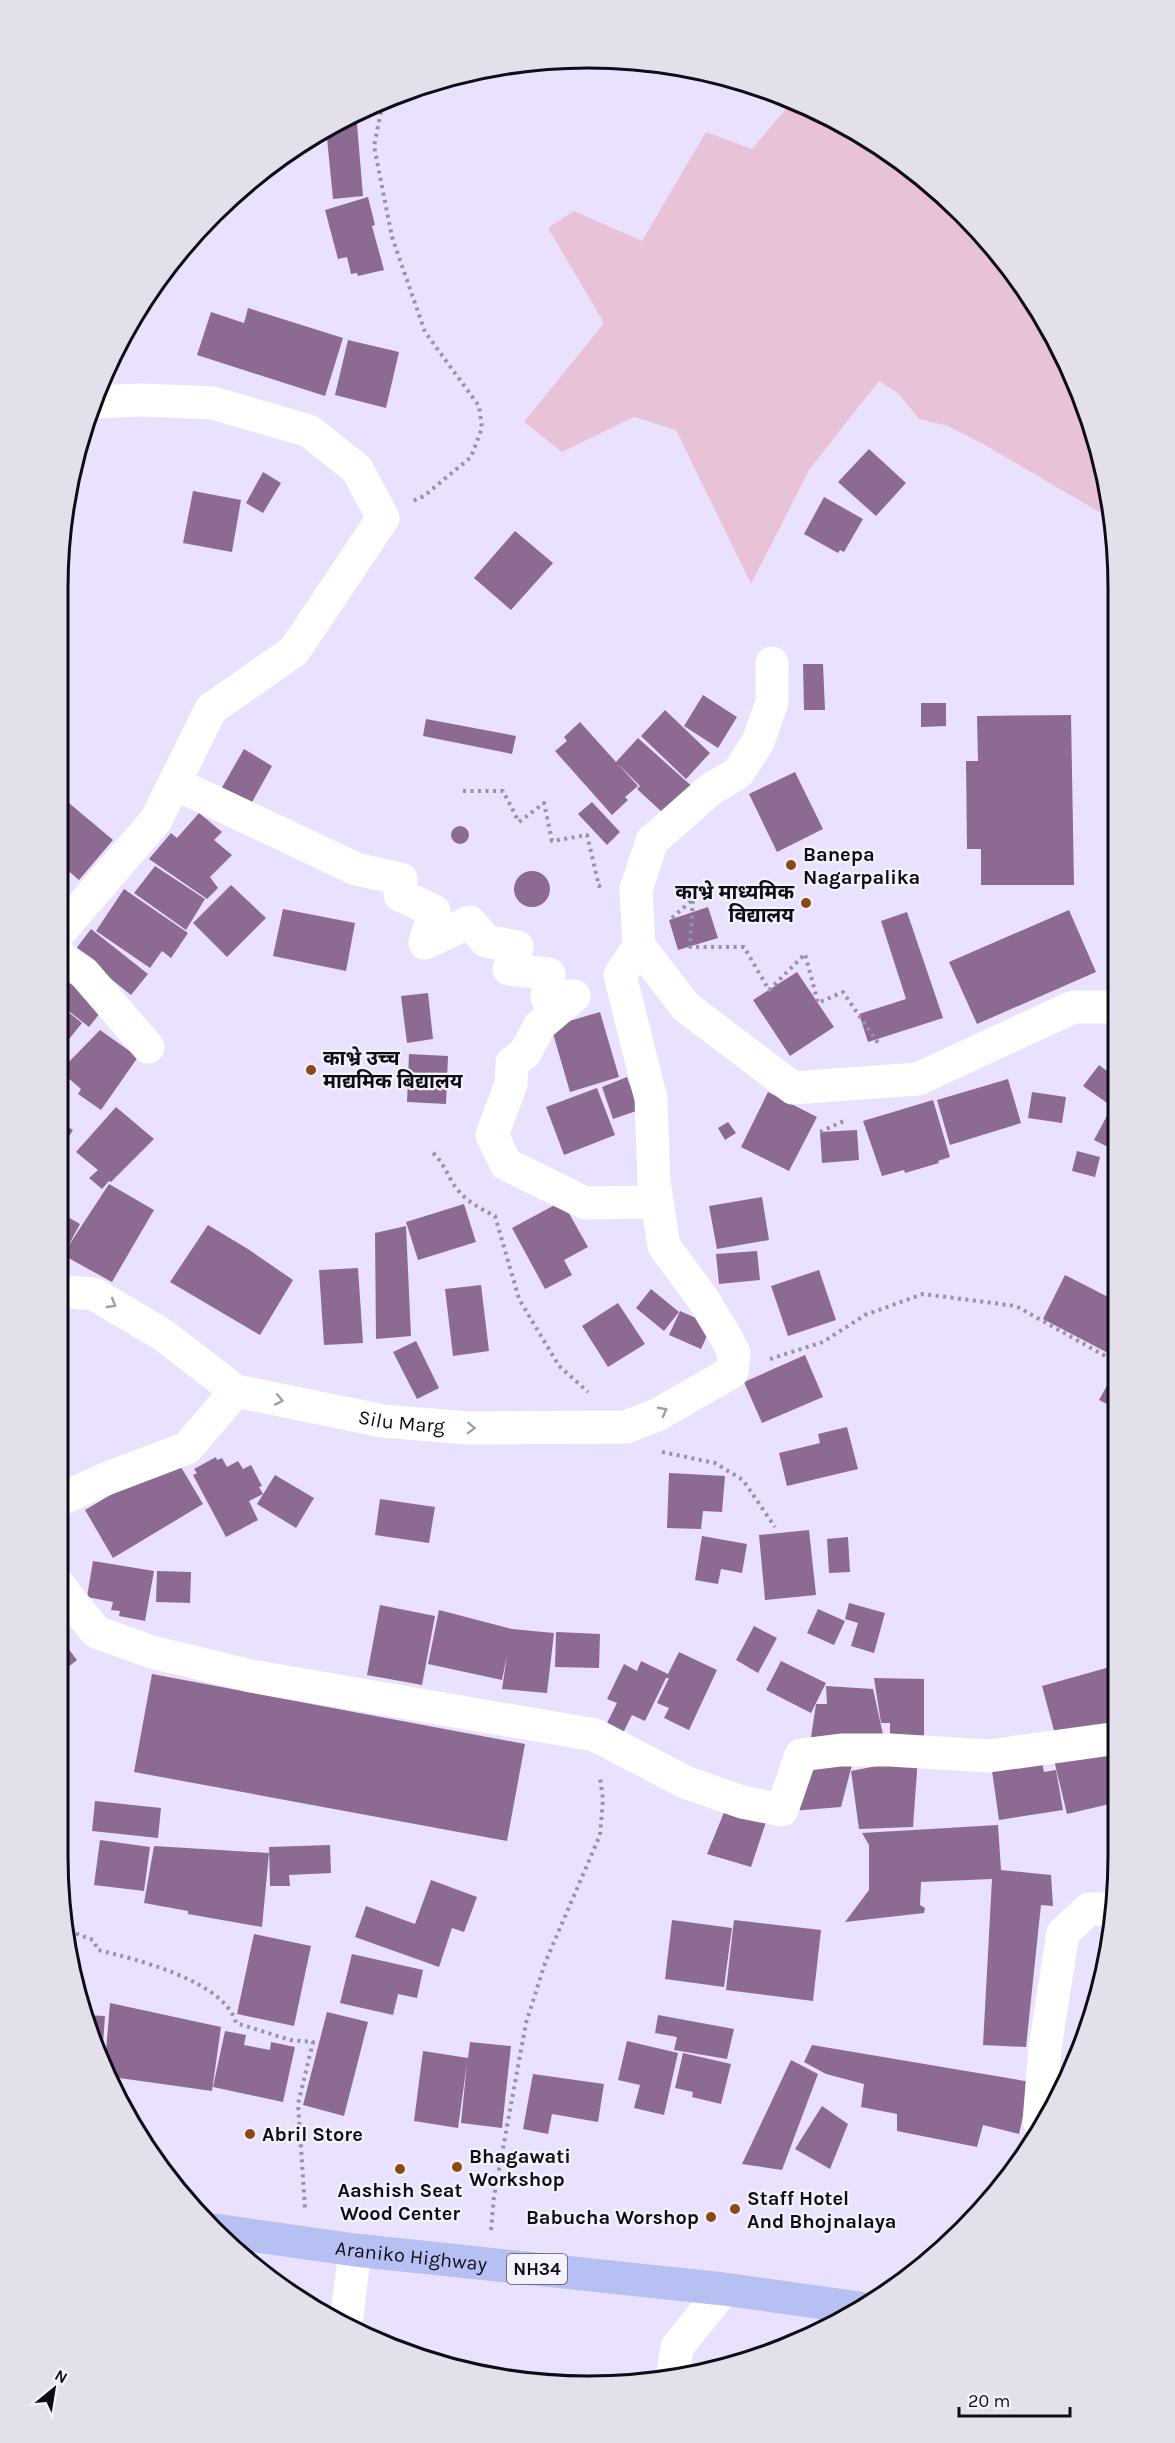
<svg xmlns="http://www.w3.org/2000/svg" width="1175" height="2443" viewBox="0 0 1175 2443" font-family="Karla,'Noto Sans Devanagari',sans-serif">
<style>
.built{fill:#ded3f6}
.green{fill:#e8c3d7}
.building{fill:#8d6a92}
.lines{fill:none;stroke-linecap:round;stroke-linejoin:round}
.path{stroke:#9891a7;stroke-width:4;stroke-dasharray:3 4.5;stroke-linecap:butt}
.minor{stroke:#fff;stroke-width:33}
.trunk{stroke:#b7c0f3;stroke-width:33}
.oneway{stroke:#9f9ea2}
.poi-dot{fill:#8a4916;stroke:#f5f2fe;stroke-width:2}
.labels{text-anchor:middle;stroke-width:4.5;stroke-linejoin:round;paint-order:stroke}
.shield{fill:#f5f2fe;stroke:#54515c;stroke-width:1.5}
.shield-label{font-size:18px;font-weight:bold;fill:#0f0c16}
.poi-label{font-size:20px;font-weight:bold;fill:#0f0c16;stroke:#f5f2fe;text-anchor:start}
.street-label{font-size:20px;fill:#0f0c16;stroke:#f5f2fe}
.rim{fill:none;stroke:#0f0c16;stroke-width:3}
</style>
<rect width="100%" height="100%" fill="#eae1ff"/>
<!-- built -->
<path class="built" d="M57,1352L69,1356L67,1374L70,1433L57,1451Z"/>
<!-- green -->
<path class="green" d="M790,104L806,106L856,135L860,146L864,140L910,166L1008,264L1077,384L1113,520L985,445L948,426L919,419L898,393L879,381L809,470L751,584L676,430L634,417L562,452L524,422L604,323L548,228L574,211L642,241L706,132L752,149Z"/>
<!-- building -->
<path class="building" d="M357,124L363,196L333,199L326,128L331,126Z
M368,197L375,225L372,226L384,270L358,276L357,273L351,274L347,257L338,259L325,210Z
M248,308L343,338L325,396L197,355L211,312L244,323Z
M348,340L399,352L386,408L335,395Z
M869,449L906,483L876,516L838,482Z
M263,472L281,483L263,513L246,503Z
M193,491L241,500L232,552L183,543Z
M824,497L863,519L844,552L840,550L838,553L804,534Z
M515,531L553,563L511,610L474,578Z
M803,664H823L825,710H804Z
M703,695L737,717L718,748L684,726Z
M921,703H946V726L921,727Z
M665,710L710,753L686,779L641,736Z
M1071,715L1074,885H981V849H967L966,761H978L977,716Z
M426,719L516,736L512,754L423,736Z
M580,722L616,762L638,738L696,790L663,813L637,789L640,786L617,763L638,786L625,797L628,800L612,815L555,751L567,741L564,737Z
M244,749L272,766L246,813L217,796Z
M795,772L823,829L777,852L749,794Z
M592,802L620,832L607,845L578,814Z
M69,803L113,840L79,880L57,861V817Z
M199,813L222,832L214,840L232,855L210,877L218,888L207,899L149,859L171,833L177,838Z
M451 835a9 9 0 1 1 18 0a9 9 0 1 1-18 0Z
M155,866L205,899L186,930L134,893Z
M514 889a18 18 0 1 1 36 0a18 18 0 1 1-36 0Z
M231,885L266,918L227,957L193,923Z
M124,889L188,933L171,958L162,951L150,968L96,931Z
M708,907L718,938L678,950L669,920Z
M283,909L355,923L346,971L273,956Z
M1069,910L1096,972L977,1024L949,962Z
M907,912L943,1018L868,1042L859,1014L906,999L881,921Z
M91,929L148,974L131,995L75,950Z
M57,964L107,1004L89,1027L57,1002Z
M797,972L834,1027L790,1056L753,1000Z
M428,993L433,1039L407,1043L401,996Z
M57,1003L82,1023L57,1054Z
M600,1012L619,1077L570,1092L552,1030L559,1024Z
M100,1030L138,1057L101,1110L78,1094L81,1089L60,1071Z
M409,1054L448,1056L446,1104L407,1102Z
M1099,1065L1115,1077V1098L1110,1105L1083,1086Z
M627,1077L639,1110L613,1119L602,1087Z
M1008,1079L1021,1123L950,1145L937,1100Z
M597,1088L615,1135L564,1155L546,1107Z
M768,1092L817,1117L789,1171L741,1147Z
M1032,1092L1066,1097L1062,1123L1028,1118Z
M933,1100L950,1157L938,1161L939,1163L905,1173L904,1170L882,1176L863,1121Z
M116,1107L154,1139L111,1182L109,1181L102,1189L89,1178L98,1170L76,1152Z
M1110,1110L1115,1112L1114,1150L1094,1140Z
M57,1121L73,1130L57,1156Z
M728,1122L736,1133L725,1140L718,1128Z
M857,1130L859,1160L822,1163L820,1132Z
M1077,1151L1100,1157L1095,1177L1072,1171Z
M109,1184L154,1210L112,1282L63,1255L57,1266V1211L80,1224L67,1248Z
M762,1197L769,1240L717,1249L709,1206Z
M562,1201L588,1247L564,1260L572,1275L545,1289L512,1228Z
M464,1204L476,1242L418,1260L406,1222Z
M208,1225L248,1249L293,1280L260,1335L170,1282Z
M406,1226L411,1336L376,1339L375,1233Z
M757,1251L760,1280L719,1284L716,1254Z
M358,1268L363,1343L324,1345L319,1270Z
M819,1270L836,1320L788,1336L771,1286Z
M1065,1275L1116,1301V1341L1110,1354L1043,1319Z
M481,1285L489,1351L453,1356L445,1289Z
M651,1289L679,1312L664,1331L636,1308Z
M618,1303L645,1344L608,1367L582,1326Z
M680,1311L712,1325L701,1349L669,1335Z
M416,1341L439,1388L417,1399L393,1352Z
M805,1355L823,1397L762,1423L744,1382Z
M1116,1369V1406L1115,1408L1099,1400Z
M847,1427L858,1469L787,1486L779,1453L820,1443L818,1434Z
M175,1457L203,1504L113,1558L85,1510Z
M216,1457L217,1460L222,1458L227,1467L238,1461L243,1469L251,1465L262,1486L259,1487L263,1494L249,1501L258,1520L226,1537L193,1475L197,1473L194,1469Z
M669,1473L725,1476L722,1512L703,1511L701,1529L667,1528Z
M275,1475L314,1498L296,1528L257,1504Z
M380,1499L435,1507L429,1543L375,1535Z
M809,1530L816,1595L765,1600L759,1535Z
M702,1536L747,1544L742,1573L721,1569L718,1584L695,1580Z
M848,1537L850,1572L829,1573L827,1539Z
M93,1561L154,1571L145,1621L119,1616L120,1611L111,1610L113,1602L87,1597Z
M157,1571L191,1572L190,1603L156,1602Z
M849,1603L885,1613L874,1653L851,1646L858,1623L845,1619Z
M380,1605L435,1616L422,1685L367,1675Z
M818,1609L845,1621L834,1645L807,1633Z
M439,1610L512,1629L554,1633L547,1693L502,1689L507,1655L502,1680L428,1664Z
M754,1626L777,1638L758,1673L736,1660Z
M556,1632L600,1634L599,1668L555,1667Z
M57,1634L77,1660L57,1676Z
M679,1652L717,1670L689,1730L664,1718L669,1708L657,1703L669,1678H666L645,1721L632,1715L621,1737L604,1729L617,1703L607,1699L624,1664L637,1671L641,1661L668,1674Z
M781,1661L826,1683L811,1713L766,1690Z
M1117,1665L1118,1722L1056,1738L1042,1686Z
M152,1674L525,1744L507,1841L134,1772Z
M874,1678L924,1679V1742H890V1723H881Z
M826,1686L873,1689L884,1739L811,1737L816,1704H827Z
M1113,1746L1118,1767V1802L1067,1814L1054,1760Z
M1041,1757L1044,1772L1056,1770L1063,1810L999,1820L991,1764Z
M918,1758L913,1827L859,1829L851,1771Z
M808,1761H853L841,1807L791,1811Z
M95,1801L161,1808L158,1838L92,1831Z
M725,1810L767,1819L751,1867L707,1854Z
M998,1825L1001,1870L1051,1875L1053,1906L1041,1905L1026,2047L983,2045L992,1879L921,1882L920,1905L925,1908L924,1913L845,1922L869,1890V1845L862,1833Z
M100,1840L150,1847L144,1891L94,1885Z
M330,1845L331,1873L289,1875L290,1886H270L269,1847Z
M154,1846L269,1853L262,1927L188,1914V1911L144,1903Z
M431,1880L477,1897L464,1932L452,1928L439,1967L355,1937L366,1906L415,1924Z
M672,1920L732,1928L724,1987L665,1979Z
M734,1920L821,1930L813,2001L726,1990Z
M254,1934L311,1946L294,2026L237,2014Z
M352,1954L423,1970L417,1998L398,1994L393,2015L340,2003Z
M110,2003L221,2027L212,2091L112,2077L105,2063Z
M1092,2011L1088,2025L1085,2012Z
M327,2012L368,2022L344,2116L303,2105Z
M83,2015L105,2016L102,2058L85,2026Z
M658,2015L734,2029L727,2059L674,2050L677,2037L655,2033Z
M225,2031L246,2035L244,2045L270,2050L271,2042L295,2047L283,2102L213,2087Z
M627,2041L678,2053L664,2115L634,2108L640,2085L618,2080Z
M470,2042L511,2046L502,2128L461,2123L467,2063L458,2128L414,2121L423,2051L468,2058Z
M812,2045L1031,2082L1019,2134L983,2125L977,2147L897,2131V2114L861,2107L864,2084L826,2074L804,2062Z
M683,2053L731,2064L721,2104L692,2097L693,2092L675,2088Z
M791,2060L818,2074L782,2170L742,2164Z
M533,2074L604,2084L598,2122L552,2114L548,2134L523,2129Z
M822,2106L848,2124L830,2169L795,2149Z"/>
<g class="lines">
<!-- path -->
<path class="path" d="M384,97L374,146L392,237L425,332L479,406L482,428L471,457L424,496L413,501
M463,791H503L519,822L544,803L552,841L587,835L599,886L601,885
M672,918L693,899L690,947H744L769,990L805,954L818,1003L843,992L880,1046
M820,1132L844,1121
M433,1153C443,1162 447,1174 454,1185C464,1200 479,1208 495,1216L519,1299L559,1366L588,1392
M770,1359L823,1342L865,1315L923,1294L1016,1306L1116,1362
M662,1452L715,1463L743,1480L775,1527
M69,1931L93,1940L98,1950C135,1959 225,1981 236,2023L290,2040L313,2042L298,2104L305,2208
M491,2230L494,2197L526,2023L545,1963L600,1835L603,1799L600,1778"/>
<!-- minor -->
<g class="minor">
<path d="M772,663V702L758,742L738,773L711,789L652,841L636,889L639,946L686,1007L793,1088L918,1079L1073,1007H1115"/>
<path d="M174,783L356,869L401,879L400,895L434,911L425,943L470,922L486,941L517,947L509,969L549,974L547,998L574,996L540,1025L525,1053L512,1063L511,1084L492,1135L506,1164L585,1203L657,1202"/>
<path d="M57,935L156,820L211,709L294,651L383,518L357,469L309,431L213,403L143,400L92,402"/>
<path d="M57,954L84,973L148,1047"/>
<path id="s1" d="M57,1291L94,1294L163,1335L236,1391L383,1421L468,1428L626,1427L657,1415L732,1372L734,1353L727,1339L703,1299L664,1246L654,1182L651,1099L620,975L639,946"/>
<path d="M57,1501L103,1480L187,1448L236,1391"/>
<path d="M57,1583L96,1632L152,1652L251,1676L595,1735L685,1782L742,1802L782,1810L801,1755L841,1750H890L989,1756L1118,1738"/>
<path d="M1039,2121L1045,2048L1063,1933L1089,1909H1113"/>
<path d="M346,2324L355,2250"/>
<path d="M677,2375L673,2374L677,2347L724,2289"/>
</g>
<!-- trunk -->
<path class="trunk" id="s2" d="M215,2230L355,2250L724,2289L859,2308"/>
</g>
<!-- one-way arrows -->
<defs><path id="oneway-chevron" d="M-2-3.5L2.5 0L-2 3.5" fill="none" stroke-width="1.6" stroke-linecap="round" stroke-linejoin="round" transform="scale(1.5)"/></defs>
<g class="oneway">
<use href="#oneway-chevron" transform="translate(112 1304) rotate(31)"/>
<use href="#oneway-chevron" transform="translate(279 1400) rotate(11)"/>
<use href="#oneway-chevron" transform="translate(663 1411) rotate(-28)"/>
<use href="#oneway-chevron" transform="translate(471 1428) rotate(2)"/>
</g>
<!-- markers -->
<g class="poi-dot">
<circle cx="791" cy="865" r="6"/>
<circle cx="806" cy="903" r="6"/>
<circle cx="311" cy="1070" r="6"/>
<circle cx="250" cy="2134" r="6"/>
<circle cx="457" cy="2167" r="6"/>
<circle cx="400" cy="2169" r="6"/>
<circle cx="735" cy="2209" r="6"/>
<circle cx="711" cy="2217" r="6"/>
</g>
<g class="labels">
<!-- shield labels -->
<rect class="shield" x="507" y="2254" width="60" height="30" rx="4.5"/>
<g class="shield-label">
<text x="537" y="2275">NH34</text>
</g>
<!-- poi labels -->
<g class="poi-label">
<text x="803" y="861">Banepa<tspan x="803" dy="23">Nagarpalika</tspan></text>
<text x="794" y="899" text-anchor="end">काभ्रे माध्यमिक<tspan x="794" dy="23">विद्यालय</tspan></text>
<text x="323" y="1065">काभ्रे उच्च<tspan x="323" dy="23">माद्यमिक बिद्यालय</tspan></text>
<text x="262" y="2141">Abril Store</text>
<text x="469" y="2163">Bhagawati<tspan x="469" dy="23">Workshop</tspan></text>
<text x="400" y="2197" text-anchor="middle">Aashish Seat<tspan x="400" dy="23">Wood Center</tspan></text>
<text x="747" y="2205">Staff Hotel<tspan x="747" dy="23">And Bhojnalaya</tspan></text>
<text x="699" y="2224" text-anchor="end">Babucha Worshop</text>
</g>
<!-- street labels -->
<g class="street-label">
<text dy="7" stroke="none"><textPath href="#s1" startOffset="378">Silu Marg</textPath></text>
<text dy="7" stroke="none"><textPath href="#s2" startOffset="198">Araniko Highway</textPath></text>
</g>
</g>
<!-- crop -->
<path d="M0 0H1175V2443H0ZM588 68H588A520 520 0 0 1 1108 588V1856A520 520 0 0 1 588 2376H588A520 520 0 0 1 68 1856V588A520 520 0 0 1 588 68Z" fill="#e3e0eb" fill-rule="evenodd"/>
<path class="rim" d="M588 68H588A520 520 0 0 1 1108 588V1856A520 520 0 0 1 588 2376H588A520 520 0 0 1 68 1856V588A520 520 0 0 1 588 68Z"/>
<!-- north arrow -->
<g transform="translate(54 2389) rotate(30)" stroke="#f5f2fe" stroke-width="4.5" paint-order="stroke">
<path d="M0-4.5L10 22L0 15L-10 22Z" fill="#0f0c16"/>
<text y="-9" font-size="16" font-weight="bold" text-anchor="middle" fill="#0f0c16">N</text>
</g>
<!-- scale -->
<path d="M959 2407v9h111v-9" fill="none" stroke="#0f0c16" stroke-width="3"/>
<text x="968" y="2407" font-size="18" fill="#0f0c16" stroke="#f5f2fe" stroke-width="4.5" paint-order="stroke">20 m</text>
</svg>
